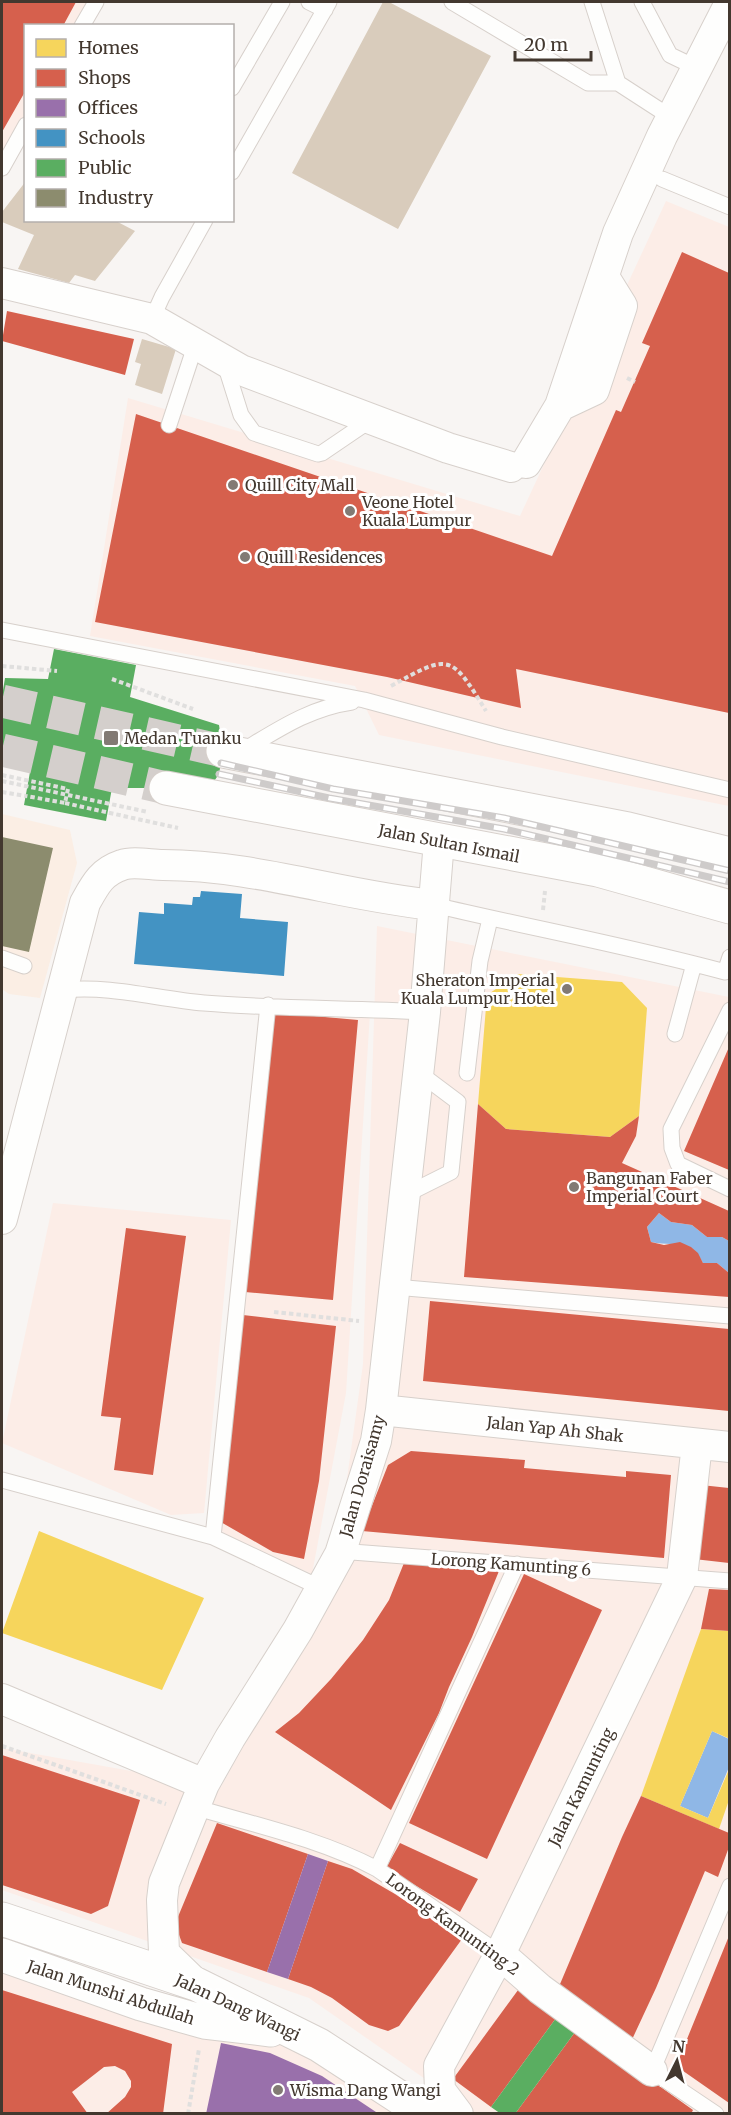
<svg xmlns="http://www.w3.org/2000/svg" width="731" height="2115" viewBox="0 0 731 2115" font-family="Merriweather,serif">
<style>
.commercial{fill:#fcede7}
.built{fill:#fbeee4}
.water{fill:#8fb7e6}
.homes{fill:#f6d55c}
.shops{fill:#d6604d}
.offices{fill:#9970ab}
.schools{fill:#4393c3}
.public{fill:#5aae61}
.industry{fill:#8c8c6e}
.building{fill:#d9ccbc}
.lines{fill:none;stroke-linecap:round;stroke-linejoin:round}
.secondary-tunnel{stroke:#d4cfcc;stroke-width:33;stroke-dasharray:33 16;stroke-linecap:butt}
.lane-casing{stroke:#d7d0cb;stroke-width:17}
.street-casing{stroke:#d7d0cb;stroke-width:32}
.secondary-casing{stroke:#d7d0cb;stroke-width:35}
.path{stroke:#e0dfde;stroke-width:4;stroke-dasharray:4.5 3;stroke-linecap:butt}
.lane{stroke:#fefefd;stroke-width:15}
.street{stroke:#fefefd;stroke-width:30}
.secondary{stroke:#fefefd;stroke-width:33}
.rail-casing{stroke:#cecbca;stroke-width:7}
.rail{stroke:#fff;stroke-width:4.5;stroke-dasharray:14;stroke-linecap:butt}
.path-bridge{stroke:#e0dfde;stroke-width:4;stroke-dasharray:4.5 3;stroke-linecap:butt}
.poi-dot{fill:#827a74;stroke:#fff;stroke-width:2}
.labels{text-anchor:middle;stroke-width:6;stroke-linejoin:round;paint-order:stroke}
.poi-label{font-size:16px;fill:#43382f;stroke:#fff;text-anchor:start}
.street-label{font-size:16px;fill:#43382f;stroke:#fff}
</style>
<rect width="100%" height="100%" fill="#f8f5f3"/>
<!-- commercial -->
<path class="commercial" d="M2,2H89L76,25L26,26L25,118L2,162Z
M666,201L729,227V806L379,735L355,686L90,636L128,398L520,516Z
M377,926L729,997V2113H474L309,1998L2,1890V1748L221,1787L333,1579L363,1364Z
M265,1008L370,1013L346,1393L312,1574L228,1537L216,1525Z
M53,1203L231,1220L204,1513L171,1515L2,1443Z
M2,1966L298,2045L396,2113H2Z"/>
<!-- built -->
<path class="built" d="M2,814L70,830L77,863L40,998L9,994L2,989Z"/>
<!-- water -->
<path class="water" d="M659,1213L671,1222L692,1225L707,1237H722L729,1241V1273L717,1263H703C689,1235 676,1248 651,1242L647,1227Z
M712,1731L729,1739V1767L708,1818L680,1806Z"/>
<!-- homes -->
<path class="homes" d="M140,465L374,508L349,649L115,607Z
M518,974L622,982L647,1008L639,1116L610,1137L506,1129L478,1104L487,995Z
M39,1531L204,1598L162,1690L2,1633Z
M701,1629L730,1631V1739L712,1731L680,1806L708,1818L730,1767V1797L719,1829L641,1796Z"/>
<!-- shops -->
<path class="shops" d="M2,2H76L63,26H26V90L2,132Z
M682,252L729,273V713L516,669L521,708L387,677L95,622L136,414L552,556L616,410L621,412L650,346L642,343Z
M7,311L134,339L125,375L2,341Z
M270,1012L358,1020L333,1300L245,1292Z
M729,1047V1170L684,1151Z
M478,1104L506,1129L610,1137L639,1116L636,1136L622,1163L729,1211V1241L722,1237H707L692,1225L671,1222L659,1213L647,1227L651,1242L664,1245L680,1242L691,1247L698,1253L703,1263H717L729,1273V1297L464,1277Z
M126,1228L186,1236L153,1475L114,1470L121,1418L101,1416Z
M430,1301L729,1329V1411L423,1381Z
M243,1315L336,1326L319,1481L304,1559L273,1552L219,1521Z
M411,1451L525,1460L524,1468L626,1477V1471L671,1475L664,1558L362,1531L388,1465Z
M701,1485L729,1488V1563L694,1559Z
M404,1563L499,1571L472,1637L449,1687L439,1713L391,1810L275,1732L299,1713L331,1679L363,1640L389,1600Z
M524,1574L602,1610L487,1859L409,1823Z
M709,1589L729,1590V1631L701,1629Z
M2,1755L140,1800L108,1906L91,1914L2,1885Z
M641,1796L729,1833V1847L718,1877L705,1871L656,1988L629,2046L555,1996L622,1837Z
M217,1823L308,1854L267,1972L182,1943L175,1924Z
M400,1843L478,1879L460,1912L386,1868Z
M328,1861L352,1869L395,1894L462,1939L399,2026L388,2031L369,2025L332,1998L311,1987L288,1979Z
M729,1936V2103L676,2066Z
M521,1986L559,2014L491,2107L453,2079Z
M2,1990L172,2044L163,2114H106L125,2097L131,2087V2081L125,2071L115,2066L104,2067L72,2092L88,2114H2Z
M578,2028L693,2110L691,2114H515Z"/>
<!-- offices -->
<path class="offices" d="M308,1854L328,1861L288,1979L267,1972Z
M221,2043L270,2053L322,2076L379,2114H206Z"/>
<!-- schools -->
<path class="schools" d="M201,891L242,894L240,918L288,922L284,976L134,964L139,912L164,914V903L192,905L193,897H200Z"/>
<!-- public -->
<path class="public" d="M54,649L136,665L130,697L219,725L223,751L219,774L206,793L166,788H112L106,821L24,805L30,772L2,760V696L5,678L48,679Z
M559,2014L578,2028L515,2114H501L491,2107Z"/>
<!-- industry -->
<path class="industry" d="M2,837L53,848L29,952L2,946Z"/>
<!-- building -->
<path class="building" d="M383,2H389L491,56L398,229L292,173Z
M26,181V220H114L135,231L95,281L75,275L69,283L18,269L34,235L2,222V212Z
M142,339L176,349L162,394L135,385L141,364L135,362Z"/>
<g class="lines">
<!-- secondary-tunnel -->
<path class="secondary-tunnel" d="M2,701L223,751
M2,750L166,788"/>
<defs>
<path id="lane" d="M309,2L325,10
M452,2L588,83H618L592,2
M642,2L670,55L697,68
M82,26L96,2
M618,83L672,118
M232,88L282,2
M2,168L26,125
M232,172L329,2
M662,179L730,207
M152,319L162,297L205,220
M224,361L241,415L254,433L318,454L322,453L372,419
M169,425L196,343
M2,630L364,700L502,737L730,790
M244,750C279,729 310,708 352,702
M434,905C531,928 629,946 725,972L730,957
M2,958L24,966
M63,990C111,985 157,999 204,1003C277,1009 351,1008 425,1012
M730,1010L671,1129L672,1148L678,1164L730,1189
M675,1034L694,964
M467,1073L480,961L490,919
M405,1195L451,1172L458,1102L418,1072
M395,1287L730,1316
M2,1480L213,1537L321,1588
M213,1537L268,1005
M340,1554L352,1552L730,1581
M194,1807C255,1825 320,1839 377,1869L500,1954
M377,1869L517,1564
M716,2114L652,2071L730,1886"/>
<path id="street" d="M2,283L152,319L241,370L448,448L511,467
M560,406L594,390L622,306L604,277
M526,463L560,406L618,233L662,136L730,3
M2,1219L85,903C95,885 101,872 122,865C133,861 151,865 163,865C255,865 343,896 434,905
M381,1410L730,1447
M2,1699L204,1784
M500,1954L540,1989L652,2071
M196,1984L164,1953L162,1900L164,1883L204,1784L230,1738L298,1630L340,1554L376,1441L381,1410L425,1012L439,841
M458,2114L440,2090L439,2066L500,1954L682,1577L697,1444"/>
<path id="secondary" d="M223,751L628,829L730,854
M166,788L598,870L730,907
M2,1919L196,1984L319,2045L425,2114
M2,1955L141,2004L204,2022L271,2030"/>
</defs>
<!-- lane casing -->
<use href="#lane" class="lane-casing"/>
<!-- street casing -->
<use href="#street" class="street-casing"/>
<!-- secondary casing -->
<use href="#secondary" class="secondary-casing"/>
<!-- path -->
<path class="path" d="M627,378L635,382
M2,666L57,671
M112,679L193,709
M391,686C450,653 451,654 486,711
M2,781L148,812
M2,792L26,796
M65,803L178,828
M543,910L545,891
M274,1312L359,1321
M2,1746L166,1804
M188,2114L199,2049"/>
<!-- lane -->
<use href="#lane" class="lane"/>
<!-- street -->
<use href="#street" class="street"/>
<!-- secondary -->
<use href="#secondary" class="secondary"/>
<defs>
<path id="rail" d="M221,763L333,789L504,818L730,871
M219,774L329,798L504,829L730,882"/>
</defs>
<!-- rail casing -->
<use href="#rail" class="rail-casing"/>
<!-- rail -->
<use href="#rail" class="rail"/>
<!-- path-bridge -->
<path class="path-bridge" d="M2,775L68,789L65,803L26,796"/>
</g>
<!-- markers -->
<g class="poi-dot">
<circle cx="233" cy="485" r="6"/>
<circle cx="350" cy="511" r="6"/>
<circle cx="245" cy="557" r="6"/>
<rect x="103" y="730" width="16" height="16" rx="3"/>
<circle cx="567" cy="989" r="6"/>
<circle cx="574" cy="1187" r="6"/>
<circle cx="278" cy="2090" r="6"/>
</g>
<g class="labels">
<!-- poi labels -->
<g class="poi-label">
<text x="245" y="491">Quill City Mall</text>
<text x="362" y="508">Veone Hotel<tspan x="362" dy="18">Kuala Lumpur</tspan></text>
<text x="257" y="563">Quill Residences</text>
<text x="124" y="744">Medan Tuanku</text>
<text x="555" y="986" text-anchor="end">Sheraton Imperial<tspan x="555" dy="18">Kuala Lumpur Hotel</tspan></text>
<text x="586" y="1184">Bangunan Faber<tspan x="586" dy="18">Imperial Court</tspan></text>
<text x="290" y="2096">Wisma Dang Wangi</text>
</g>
<!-- street labels -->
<g class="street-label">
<text transform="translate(449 843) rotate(11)" y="6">Jalan Sultan Ismail</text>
<text transform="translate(555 1429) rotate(6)" y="6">Jalan Yap Ah Shak</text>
<text transform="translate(362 1476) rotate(-74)" y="6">Jalan Doraisamy</text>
<text transform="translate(511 1564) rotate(4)" y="6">Lorong Kamunting 6</text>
<text transform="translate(581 1787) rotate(-64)" y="6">Jalan Kamunting</text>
<text transform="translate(453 1924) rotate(36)" y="6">Lorong Kamunting 2</text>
<text transform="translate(111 1992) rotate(18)" y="6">Jalan Munshi Abdullah</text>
<text transform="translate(238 2007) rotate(25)" y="6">Jalan Dang Wangi</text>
</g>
</g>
<!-- border -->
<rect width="731" height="2115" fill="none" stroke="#43382f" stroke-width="6"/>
<!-- legend -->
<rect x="24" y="24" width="210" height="198" fill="#ffffff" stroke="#b4afac" stroke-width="1.5"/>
<rect x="36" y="39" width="30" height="18" fill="#f6d55c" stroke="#b4afac" stroke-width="1.5"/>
<text x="78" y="54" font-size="18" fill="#43382f">Homes</text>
<rect x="36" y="69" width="30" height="18" fill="#d6604d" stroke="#b4afac" stroke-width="1.5"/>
<text x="78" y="84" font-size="18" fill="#43382f">Shops</text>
<rect x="36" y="99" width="30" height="18" fill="#9970ab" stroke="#b4afac" stroke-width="1.5"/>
<text x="78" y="114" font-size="18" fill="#43382f">Offices</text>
<rect x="36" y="129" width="30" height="18" fill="#4393c3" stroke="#b4afac" stroke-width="1.5"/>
<text x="78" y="144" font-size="18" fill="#43382f">Schools</text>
<rect x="36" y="159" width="30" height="18" fill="#5aae61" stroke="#b4afac" stroke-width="1.5"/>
<text x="78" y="174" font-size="18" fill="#43382f">Public</text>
<rect x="36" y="189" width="30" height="18" fill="#8c8c6e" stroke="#b4afac" stroke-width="1.5"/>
<text x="78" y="204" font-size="18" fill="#43382f">Industry</text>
<!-- north arrow -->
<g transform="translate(677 2061) rotate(6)" stroke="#ffffff" stroke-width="4.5" paint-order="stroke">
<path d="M0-4.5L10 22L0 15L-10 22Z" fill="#43382f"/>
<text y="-9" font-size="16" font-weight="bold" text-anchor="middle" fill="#43382f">N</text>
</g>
<!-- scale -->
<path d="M515 51v9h76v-9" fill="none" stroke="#43382f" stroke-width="3"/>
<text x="524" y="51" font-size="18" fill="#43382f" stroke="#ffffff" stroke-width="4.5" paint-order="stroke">20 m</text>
</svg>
